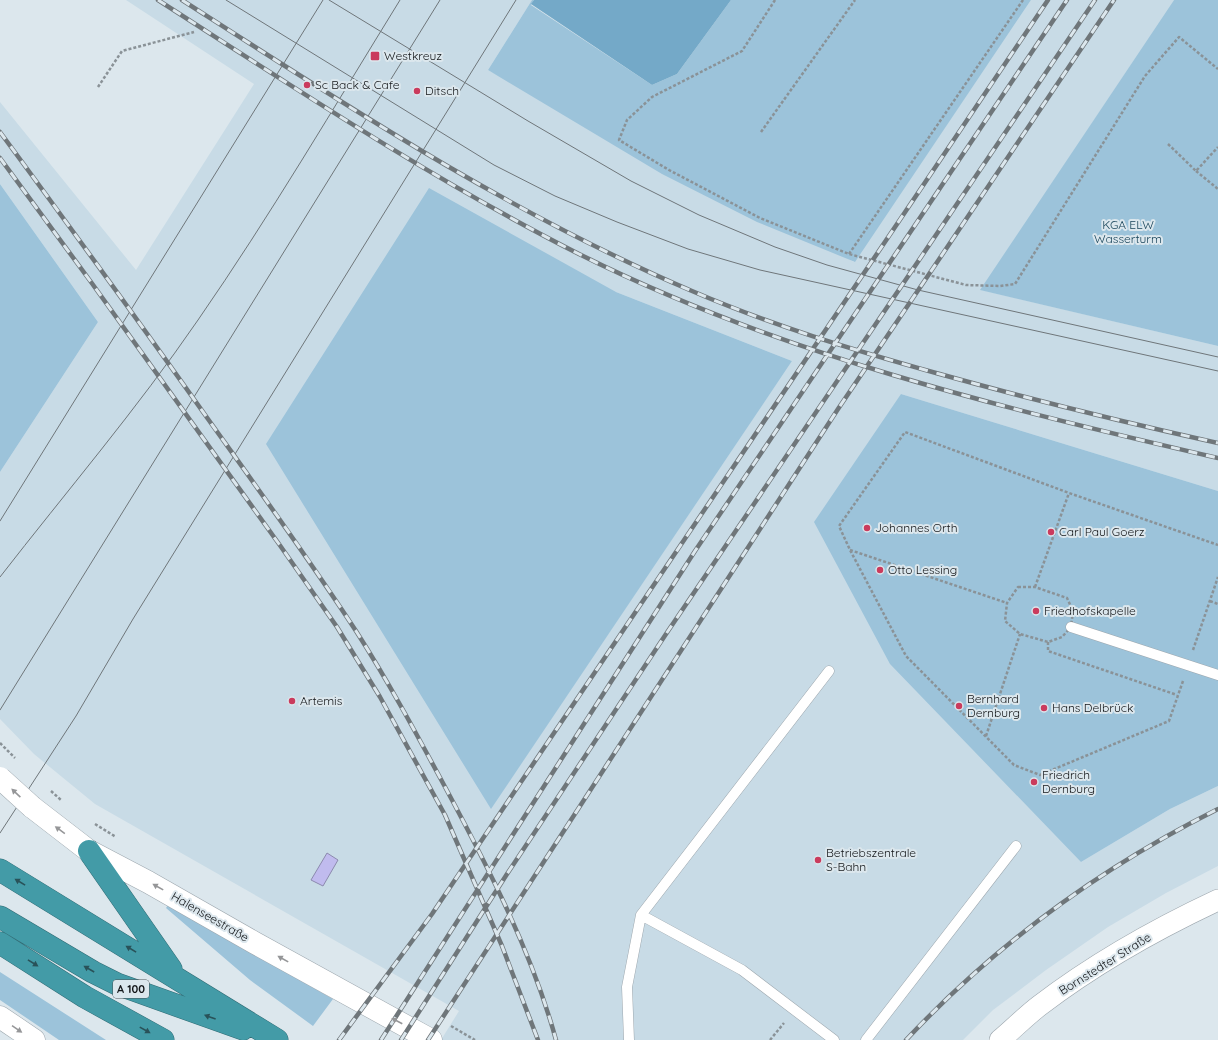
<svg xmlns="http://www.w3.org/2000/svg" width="1218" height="1040" viewBox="0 0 1218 1040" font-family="Quicksand,sans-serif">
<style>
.built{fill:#c8dbe6;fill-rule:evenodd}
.green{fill:#9cc3da}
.forest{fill:#74a9c8}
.water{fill:#c0bbee;stroke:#8c8aae}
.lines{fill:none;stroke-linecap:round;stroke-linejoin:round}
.lane-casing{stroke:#9da7ae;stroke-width:11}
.street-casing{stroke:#9da7ae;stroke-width:22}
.secondary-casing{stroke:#9da7ae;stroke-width:23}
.highway-casing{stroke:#326c75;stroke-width:23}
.path{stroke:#8a9297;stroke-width:2.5;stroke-dasharray:3 2;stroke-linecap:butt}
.lane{stroke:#fff;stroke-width:10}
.street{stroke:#fff;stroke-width:21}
.secondary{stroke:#fff;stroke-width:22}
.highway{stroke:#439ba7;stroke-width:22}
.tram{stroke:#6f767a;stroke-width:1}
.rail-casing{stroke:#6f767a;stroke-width:4.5}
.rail{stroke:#dce7ed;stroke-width:3;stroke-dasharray:9;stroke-linecap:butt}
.secondary-bridge-casing{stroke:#9da7ae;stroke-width:23;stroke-linecap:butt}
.path-bridge{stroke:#8a9297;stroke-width:2.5;stroke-dasharray:3 2;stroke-linecap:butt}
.secondary-bridge{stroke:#fff;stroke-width:22}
.oneway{fill:#959698}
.oneway2{fill:#295259}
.poi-dot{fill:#ca3b5d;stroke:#dce7ed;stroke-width:1.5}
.labels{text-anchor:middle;stroke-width:4;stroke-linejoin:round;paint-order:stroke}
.shield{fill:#dce7ed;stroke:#4f5559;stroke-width:1}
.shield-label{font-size:11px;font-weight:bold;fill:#131619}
.poi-label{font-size:12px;fill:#131619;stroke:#dce7ed;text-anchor:start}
.park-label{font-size:12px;fill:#18445a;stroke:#dce7ed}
.street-label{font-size:12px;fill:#131619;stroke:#dce7ed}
</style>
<rect width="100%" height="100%" fill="#dce7ed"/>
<!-- built -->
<path class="built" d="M126,0H532L488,70L854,262L1031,0H1174L981,290L1218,346V491L901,394L1081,862L1170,809L1218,786V866L1166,893L1108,927L1046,970L993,1010L963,1040H441L459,1011L95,804L34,754L0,719V472L98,322L0,184V102L136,270L254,84ZM616,292L792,361L491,808Z"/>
<!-- green -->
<path class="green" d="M532,0H534L531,5L652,85L677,74L731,0H1031L855,262L757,222L662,174L488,70Z
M1174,0H1218V346L980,290Z
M0,184L98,322L0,472Z
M429,188L616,292L792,361L491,809L266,444Z
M901,394L1218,491V786L1170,809L1081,862L890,664L814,522Z
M168,905L333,999L313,1026L250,980L166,908Z
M0,972L106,1040H59L0,1000Z"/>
<!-- forest -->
<path class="forest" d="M534,0H731L677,74L652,85L531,4Z"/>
<!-- water -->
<path class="water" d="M327,853L338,860L323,886L311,880Z"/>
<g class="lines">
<defs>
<path id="lane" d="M1071,627L1218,675
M641,915L742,970L834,1040
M629,1040L627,987L641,915L829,671
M866,1040L1016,846"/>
<path id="street" d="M1000,1040C1013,1029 1026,1016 1039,1006C1094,964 1156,929 1218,900"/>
<path id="secondary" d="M32,807L89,851L148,882L255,943L431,1040
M0,1017L34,1040"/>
<path id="highway" d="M89,851L171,969
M0,870L277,1040
M0,917L93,972L117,984L243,1029
M0,943L85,997L163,1040"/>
</defs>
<!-- lane casing -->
<use href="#lane" class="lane-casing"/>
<!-- street casing -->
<use href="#street" class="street-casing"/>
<!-- secondary casing -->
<use href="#secondary" class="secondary-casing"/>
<!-- highway casing -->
<use href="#highway" class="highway-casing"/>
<!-- path -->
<path class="path" d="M775,0L742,51L652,97L627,120L619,140L669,170L760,218L849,254L966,285L1000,286L1015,284L1145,76L1179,37L1218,69
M98,87L122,51L194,32
M761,132L855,0
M1168,144L1196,171L1218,147
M1196,171L1218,189
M849,254L1023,0
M850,550L1007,603
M1018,587H1035L1067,598L1073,611L1071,627L1062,637L1048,642L1020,634L1005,621L1007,603Z
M1035,587L1069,493
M1210,601L1218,604
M1048,642V651L1177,695
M1193,650L1218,577
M1183,681L1169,721L1040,775L1014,765L906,656L850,550L839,526L905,432L1069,493L1218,545
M986,736L1020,634
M95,824L116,837
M451,1026L475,1040
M770,1040L784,1023"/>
<!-- lane -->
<use href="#lane" class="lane"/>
<!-- street -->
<use href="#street" class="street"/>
<!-- secondary -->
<use href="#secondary" class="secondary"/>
<!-- highway -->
<use href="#highway" class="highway"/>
<!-- tram -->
<path class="tram" d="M226,0L494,165L555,196L617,222L688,249L760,270L1218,371
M329,0L528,121L631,181L699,215L775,247L827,265L918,290L1218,357
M0,521L323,0
M0,577C66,492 137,409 198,320C270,216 334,107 400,0
M0,710L440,0
M0,833L76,716L133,619L516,0"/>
<defs>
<path id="rail" d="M158,0C295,88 433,180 579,254C779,354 1001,408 1218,458
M182,0C347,106 511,214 692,291C771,325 853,350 936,373C1029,399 1123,422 1218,443
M0,132C70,227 140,323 208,419C258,489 309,559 356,631C388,681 416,733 444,785C487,865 532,952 556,1040
M0,158L91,282L279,544L337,627L380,697L445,815L502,946L538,1040
M339,1040L432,914L1048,0
M381,1040L695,551L1067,0
M401,1040L507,874L668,631L1095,0
M428,1040L838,409L1114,0
M906,1040C995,945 1102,867 1218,809"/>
</defs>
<!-- rail casing -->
<use href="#rail" class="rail-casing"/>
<!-- rail -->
<use href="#rail" class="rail"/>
<defs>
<path id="secondary-bridge" d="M0,778L32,807"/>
</defs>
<!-- secondary-bridge casing -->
<use href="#secondary-bridge" class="secondary-bridge-casing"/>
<!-- path-bridge -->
<path class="path-bridge" d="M0,743L15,758
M51,791L61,800"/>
<!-- secondary-bridge -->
<use href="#secondary-bridge" class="secondary-bridge"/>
</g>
<!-- one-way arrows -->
<defs><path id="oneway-solid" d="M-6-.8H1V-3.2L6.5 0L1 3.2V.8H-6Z"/></defs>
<g class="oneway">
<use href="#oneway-solid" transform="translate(16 793) rotate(-137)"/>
<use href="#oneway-solid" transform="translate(60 830) rotate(-144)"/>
<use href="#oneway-solid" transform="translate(158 887) rotate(-151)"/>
<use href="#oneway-solid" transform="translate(283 959) rotate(-151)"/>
<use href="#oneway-solid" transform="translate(397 1021) rotate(-152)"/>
<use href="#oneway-solid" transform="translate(17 1029) rotate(34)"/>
</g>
<g class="oneway2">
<use href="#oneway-solid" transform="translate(20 882) rotate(-149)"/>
<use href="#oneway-solid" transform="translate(131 949) rotate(-149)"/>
<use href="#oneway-solid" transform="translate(33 963) rotate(32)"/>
<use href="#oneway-solid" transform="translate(89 969) rotate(-150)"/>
<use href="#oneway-solid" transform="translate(210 1017) rotate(-160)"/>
<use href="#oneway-solid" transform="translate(145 1030) rotate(29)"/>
</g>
<!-- markers -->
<g class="poi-dot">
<rect x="370" y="51" width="10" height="10" rx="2"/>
<circle cx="307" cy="85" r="4"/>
<circle cx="417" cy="91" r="4"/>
<circle cx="867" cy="528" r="4"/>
<circle cx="1051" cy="532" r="4"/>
<circle cx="880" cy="570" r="4"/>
<circle cx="1036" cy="611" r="4"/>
<circle cx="292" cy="701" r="4"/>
<circle cx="959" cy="706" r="4"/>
<circle cx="1044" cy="708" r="4"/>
<circle cx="1034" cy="782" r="4"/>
<circle cx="818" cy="860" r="4"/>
</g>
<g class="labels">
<!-- shield labels -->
<rect class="shield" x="113" y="980" width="36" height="18" rx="3"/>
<g class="shield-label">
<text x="131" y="993">A 100</text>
</g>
<!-- poi labels -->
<g class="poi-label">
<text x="384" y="60">Westkreuz</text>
<text x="315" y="89">Sc Back &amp; Cafe</text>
<text x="425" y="95">Ditsch</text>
<text x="875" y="532">Johannes Orth</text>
<text x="1059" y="536">Carl Paul Goerz</text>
<text x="888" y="574">Otto Lessing</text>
<text x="1044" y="615">Friedhofskapelle</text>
<text x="967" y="703">Bernhard<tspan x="967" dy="14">Dernburg</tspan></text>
<text x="300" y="705">Artemis</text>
<text x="1052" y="712">Hans Delbrück</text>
<text x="1042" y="779">Friedrich<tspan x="1042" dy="14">Dernburg</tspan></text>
<text x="826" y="857">Betriebszentrale<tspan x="826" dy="14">S-Bahn</tspan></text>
</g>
<!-- park labels -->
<g class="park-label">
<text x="1128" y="229">KGA ELW<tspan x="1128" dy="14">Wasserturm</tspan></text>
</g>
<!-- street labels -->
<g class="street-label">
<text transform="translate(210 917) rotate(30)" y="4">Halenseestraße</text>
<text transform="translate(1105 964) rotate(-32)" y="4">Bornstedter Straße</text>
</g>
</g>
</svg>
